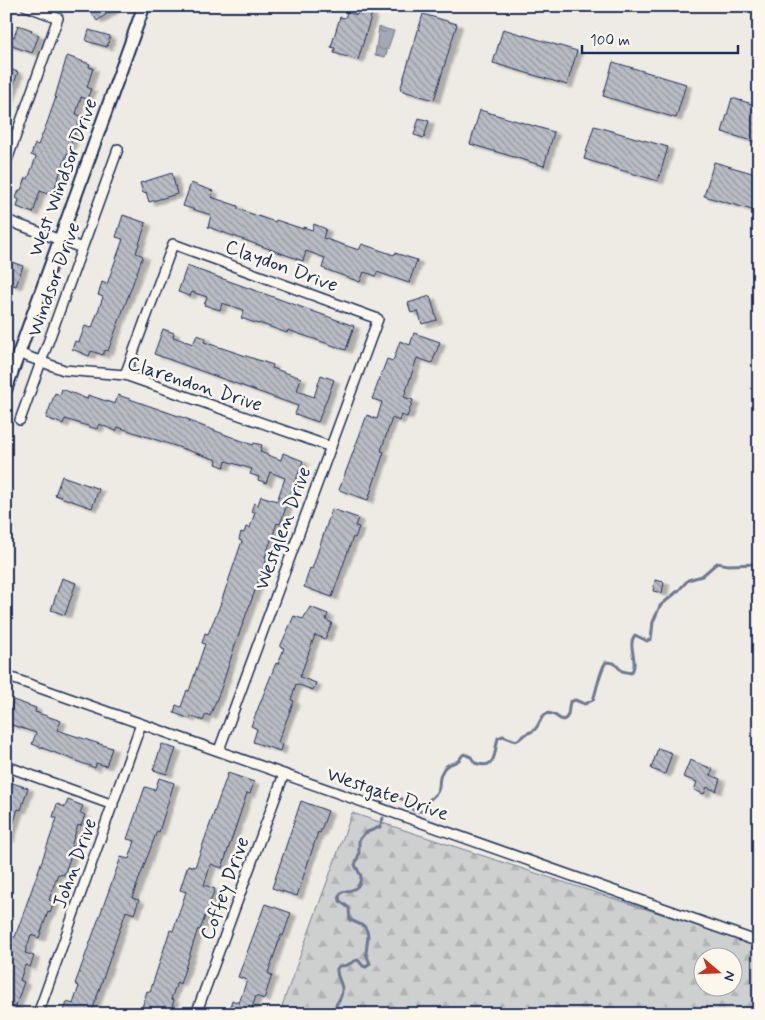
<svg xmlns="http://www.w3.org/2000/svg" width="765" height="1020" viewBox="0 0 765 1020" font-family="Mynerve,sans-serif">
<style>
.forest{fill:url(#forest-firs);stroke:#747f96;fill-rule:evenodd}
.water{fill:url(#water-ripples);stroke:#6d7892}
.lines{fill:none;stroke-linecap:round;stroke-linejoin:round}
.stream{stroke:#6d7892;stroke-width:3}
.building{fill:url(#building-back-hatch);stroke:#1b2f5e;filter:url(#shadow)}
.minor-casing{stroke:#1b2f5e;stroke-width:12}
.tertiary-casing{stroke:#1b2f5e;stroke-width:15}
.minor{stroke:#fbf7ec;stroke-width:9}
.tertiary{stroke:#fbf7ec;stroke-width:11}
.labels{text-anchor:middle;stroke-width:5;stroke-linejoin:round;paint-order:stroke}
.street-label{font-size:20px;fill:#1b2f5e;stroke:#fbf7ec}
</style>
<defs>
<pattern id="forest-firs" width="22" height="20" patternUnits="userSpaceOnUse" patternTransform="scale(1.25)"><rect width="22" height="20" fill="#cecfcf"/><path d="M5 1l3.5 6h-7zM16 11l3.5 6h-7z" fill="#b0b2b4"/></pattern>
<pattern id="water-ripples" width="26" height="14" patternUnits="userSpaceOnUse" patternTransform="scale(1.25)"><rect width="26" height="14" fill="#a3a8b4"/><path d="M2 4q2-2 4 0t4 0M15 11q2-2 4 0t4 0" fill="none" stroke="#848996"/></pattern>
<pattern id="building-back-hatch" width="6" height="6" patternUnits="userSpaceOnUse" patternTransform="scale(1.25)"><rect width="6" height="6" fill="#b9bcc3"/><path d="M-1 5l2 2M0 0l6 6M5-1l2 2" fill="none" stroke="#9699a2"/></pattern>
<filter id="shadow"><feDropShadow dx="5.5" dy="3" stdDeviation="1" flood-color="#0004"/></filter>
</defs>
<rect width="100%" height="100%" fill="#eeebe4"/>
<filter id="ink" filterUnits="userSpaceOnUse"><feTurbulence type="fractalNoise" baseFrequency=".02" numOctaves="2"/><feDisplacementMap in="SourceGraphic" scale="10" xChannelSelector="R" yChannelSelector="G"/><feConvolveMatrix kernelMatrix="1 2 1 2 8 2 1 2 1" color-interpolation-filters="sRGB"/></filter>
<g filter="url(#ink)">
<!-- forest -->
<path class="forest" d="M352,813L759,946V1009L756,1014H279ZM702,958H732V988H702Z"/>
<!-- water -->
<path class="water" d="M379,27L394,31L385,57L375,55Z"/>
<g class="lines">
<!-- stream -->
<path class="stream" d="M382,804V801C388,793 399,798 407,801L413,810L426,812L429,807L428,801C447,786 434,786 443,770C447,762 454,765 459,760C461,758 462,755 464,754L471,757L475,763C497,771 494,752 498,738L503,736L516,741C520,739 522,736 526,734C528,733 531,732 533,731C541,726 540,710 552,714C557,715 558,719 563,720C570,718 568,708 570,702L575,700L585,704L593,700C597,689 600,670 606,662L614,663L622,671L631,673C640,662 626,646 635,635L647,641L651,639L653,622L660,606L679,590L688,580L702,576L717,563L728,565L759,564
M331,1014C334,1005 343,999 342,988C341,981 336,976 337,969L339,966C350,967 351,961 358,960L363,966L366,967L370,964L366,953L368,936L367,931L364,926L350,920L349,908L340,901L339,896L342,892C354,890 360,889 361,876L355,865L359,854V840L365,833L380,827L383,818"/>
</g>
<!-- building -->
<path class="building" d="M95,6H118L97,21L92,13L97,9Z
M359,9L372,13L358,60L334,53L335,48L331,47L340,17L345,18L347,12L357,15Z
M423,14L457,24L434,100L400,90Z
M18,25L32,30L31,32L39,35L32,53L6,44V34L14,37Z
M503,29L577,51L567,85L493,63Z
M89,30L110,36L107,47L86,41Z
M67,56L90,64L89,67L93,68L87,87L91,89L87,99L81,97L76,114L81,116L53,192L49,191L48,194L40,191L33,213L17,207L19,200L16,198L19,190H21L26,178L28,179L36,157L31,155L35,144L38,145L47,123L56,97H55Z
M613,62L686,84L676,118L603,96Z
M6,68L18,72L8,102H6Z
M732,98L759,106V143L722,132Z
M480,110L554,132L544,166L470,144Z
M419,118L429,121L424,138L414,135Z
M594,126L668,147L658,181L584,159Z
M714,162L759,175V212L704,196Z
M172,173L177,194L149,202L146,192L143,193L140,183Z
M191,183L213,191L211,197L238,206V209L275,222L276,220L303,229V227L312,230L314,224L326,229L323,238L359,250L362,244L394,255L395,253L417,260L409,283L377,272L376,276L364,272L360,282L322,268L325,258L306,251L303,261L208,227L211,215L183,206Z
M123,215L146,223L136,253L143,256L108,351L105,350L103,355L91,351L89,356L72,349L75,341L79,342L85,326L92,328L103,297L98,295L102,282L107,284L123,239L116,237Z
M6,260L23,266L16,286L6,282Z
M187,266L354,326L346,350L288,330L287,333L259,323L258,324L241,318L244,310L222,303L220,310L204,305L207,297L192,292L190,296L178,292Z
M430,296L437,320L422,324L418,311L411,313L408,303Z
M163,329L174,333L173,337L193,344L197,335L206,338L204,342L273,365L272,368L301,378L297,391L314,397L321,375L334,380L318,422L295,414L298,406L154,354Z
M414,333L440,342L432,363L417,358L404,397L413,400L407,417L401,415L399,421L392,418L381,451L384,452L368,500L339,490L367,415L377,419L382,402L372,399L387,359L393,361L400,341L410,345Z
M62,389L87,399L88,395L115,404L118,395L190,420L189,421L253,445L254,443L262,445L260,452L281,460L283,453L303,461L280,524L277,523L265,557L267,558L235,645L222,686L210,716L206,714L203,721L191,716L190,719L174,713L176,705L181,707L187,690L189,691L205,644L202,643L205,633L208,634L219,608L242,541L239,540L241,532L244,533L246,527L250,528L255,512L251,511L254,503L258,505L261,496L277,501L285,478L270,472L266,483L258,480L259,477L250,474L252,469L226,461L224,467L216,464L217,460L118,427L116,431L99,424L97,429L65,419L63,424L46,418L55,393L60,395Z
M62,476L99,489L92,508L55,495Z
M332,509L358,518L355,526L359,527L355,538L353,537L332,597L304,587L310,568L312,569Z
M62,578L76,583L65,615L51,610Z
M655,580L664,582L662,593L653,591Z
M310,607L328,614L326,620L332,623L325,639L315,635L300,677L316,683L313,690L296,684L291,700L294,701L278,742L282,744L280,751L253,742L257,729L251,726L276,663L278,664L284,648L280,647L294,616L303,619Z
M13,700L36,708L35,712L61,721L57,730L112,748L106,766L96,763L95,768L32,744L36,733L6,723Z
M162,744L176,749L167,774L153,770Z
M658,748L672,753L665,774L651,769Z
M690,760L713,769L710,775L720,779L716,791L707,787L704,794L694,790L697,782L683,777Z
M228,773L254,782L250,794L247,793L222,868L211,864L204,885L215,889L200,930L198,929L180,984L177,982L171,999L174,1000L170,1014H140L147,991L150,992L170,930L173,931L186,892L180,890L188,865L195,867Z
M159,778L174,783L159,832L157,831L132,898L139,900L134,914L126,911L91,1014H63L67,1002L73,1004L79,986L75,984L121,857L129,859L135,841L127,839L145,787L155,790Z
M6,781L28,788L21,810L18,809L8,840H6Z
M68,800L83,806L80,813L85,815L81,826L78,825L71,846L74,847L64,875L58,874L54,885L49,900L54,902L50,913L48,912L39,938L31,935L25,953L34,956L30,967L25,965L20,980L24,982L15,1008L6,1005V955L13,937H15L57,818L53,817L57,804L65,807Z
M301,801L328,811L320,833L318,832L297,896L272,888Z
M265,904L291,913L283,936L281,935L268,973L272,975L264,999L256,996L250,1014H228L232,1000L239,1003L247,980L238,977Z"/>
<g class="lines">
<defs>
<path id="minor" d="M6,163L58,18L26,6
M6,220L82,248
M18,353L64,370L125,375L331,447
M125,375L173,244L378,319L219,750
M20,420L118,149
M6,676L759,942
M6,766L113,805
M38,1014L141,724
M196,1014L284,774"/>
<path id="tertiary" d="M6,389L144,6"/>
</defs>
<!-- minor casing -->
<use href="#minor" class="minor-casing"/>
<!-- tertiary casing -->
<use href="#tertiary" class="tertiary-casing"/>
<!-- minor -->
<use href="#minor" class="minor"/>
<!-- tertiary -->
<use href="#tertiary" class="tertiary"/>
</g>
</g>
<g class="labels">
<!-- street labels -->
<g class="street-label">
<text transform="translate(62 177) rotate(-70)" y="7">West Windsor Drive</text>
<text transform="translate(282 265) rotate(20)" y="7">Claydon Drive</text>
<text transform="translate(53 279) rotate(-70)" y="7">Windsor Drive</text>
<text transform="translate(195 383) rotate(18)" y="7">Clarendon Drive</text>
<text transform="translate(282 528) rotate(-70)" y="7">Westglen Drive</text>
<text transform="translate(388 793) rotate(19)" y="7">Westgate Drive</text>
<text transform="translate(74 863) rotate(-70)" y="7">John Drive</text>
<text transform="translate(224 888) rotate(-70)" y="7">Coffey Drive</text>
</g>
</g>
<!-- margin -->
<rect width="765" height="1020" fill="none" stroke="#fbf7ec" stroke-width="25"/>
<rect x="12" y="12" width="740" height="995" fill="none" stroke="#1b2f5e" stroke-width="2" filter="url(#ink)"/>
<!-- north arrow -->
<g transform="translate(718 972) rotate(109)"><circle r="24" fill="#fbf7ec" stroke="#a1a7b3"/>
<path d="M0-4L9 19L0 12L-9 19Z" fill="#c8321e"/>
<text y="-8" font-size="14" font-weight="bold" text-anchor="middle" fill="#1b2f5e">N</text>
</g>
<!-- scale -->
<path d="M582 45v8h156v-8" fill="none" stroke="#1b2f5e" stroke-width="2.5"/>
<text x="590" y="45" font-size="15" fill="#1b2f5e" stroke="#fbf7ec" stroke-width="4" paint-order="stroke">100 m</text>
</svg>
